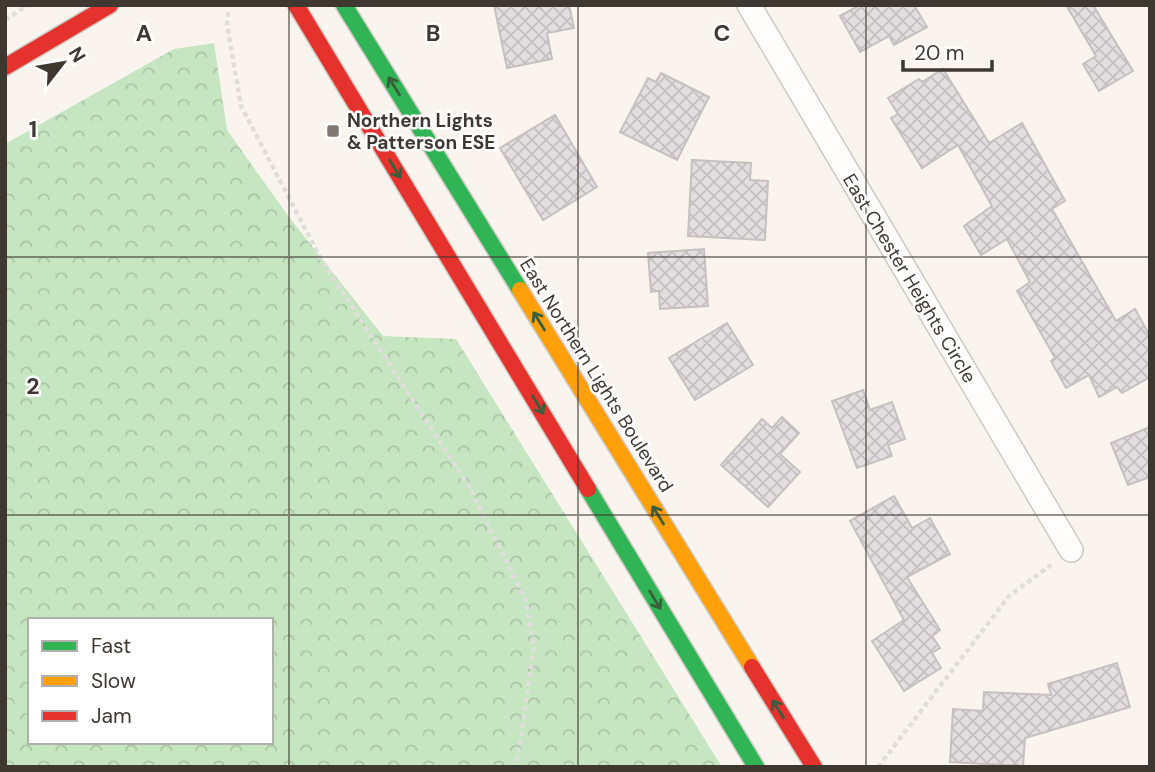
<svg xmlns="http://www.w3.org/2000/svg" width="1155" height="772" viewBox="0 0 1155 772" font-family="'DM Sans',sans-serif">
<style>
.forest{fill:url(#forest-crowns);fill-rule:evenodd}
.building{fill:url(#building-cross-hatch);stroke:#c6c0c1;stroke-width:2}
.lines{fill:none;stroke-linecap:round;stroke-linejoin:round}
.street-casing{stroke:#cfc9c3;stroke-width:26}
.fast-casing{stroke:#cfc9c3;stroke-width:19}
.slow-casing{stroke:#cfc9c3;stroke-width:19}
.jam-casing{stroke:#cfc9c3;stroke-width:19}
.path{stroke:#e0dedb;stroke-width:4.5;stroke-dasharray:5 3.5;stroke-linecap:butt}
.street{stroke:#fefdfc;stroke-width:23}
.fast{stroke:#30b455;stroke-width:16}
.slow{stroke:#ff9f0a;stroke-width:16}
.jam{stroke:#e5322d;stroke-width:16}
.oneway{stroke:#3a5d3b}
.grid{fill:none;stroke:#3e3830;stroke-width:2;stroke-opacity:0.55}
.poi-dot{fill:#807a72;stroke:#fff;stroke-width:2.5}
.labels{text-anchor:middle;stroke-width:5;stroke-linejoin:round;paint-order:stroke}
.poi-label{font-size:19px;font-weight:bold;fill:#3e3830;stroke:#fff;text-anchor:start}
.street-label{font-size:19px;fill:#3e3830;stroke:#fff}
.grid-label{font-size:23px;text-anchor:middle;font-weight:bold;fill:#3e3830;stroke:#fff;stroke-width:5;stroke-linejoin:round;paint-order:stroke}
</style>
<defs>
<pattern id="forest-crowns" width="20" height="18" patternUnits="userSpaceOnUse" patternTransform="scale(1.75)"><rect width="20" height="18" fill="#c6e5c1"/><path d="M2 6a3 3 0 1 1 6 0M12 15a3 3 0 1 1 6 0" fill="none" stroke="#abc5a6"/></pattern>
<pattern id="building-cross-hatch" width="8" height="8" patternUnits="userSpaceOnUse" patternTransform="scale(1.75)"><rect width="8" height="8" fill="#e3dedf"/><path d="M0 0l8 8M0 8l8-8" fill="none" stroke="#c4bfc0"/></pattern>
</defs>
<rect width="100%" height="100%" fill="#faf4ee"/>
<!-- forest -->
<path class="forest" d="M214,43L227,130L289,217L383,336L456,339L722,767H5V144L174,49ZM30,620H271V742H30Z"/>
<!-- building -->
<path class="building" d="M494,5H569L574,28L547,33L552,59L507,68Z
M860,5H914L927,27L894,45L889,36L860,52L840,16Z
M1066,5H1093L1133,71L1099,91L1083,64L1096,56Z
M943,69L989,143L1022,123L1065,201L1052,209L1116,321L1135,309L1150,336V377L1122,393L1117,387L1099,397L1089,375L1066,388L1051,361L1055,358L1017,291L1030,282L1007,239L981,255L964,226L992,206L958,145L922,168L891,118L898,114L888,98L919,79L922,82Z
M661,73L709,97L677,160L620,132L648,78L656,82Z
M555,115L597,187L543,220L500,148Z
M692,160L751,163L750,180L768,181L765,240L688,236Z
M704,249L708,306L660,309L659,291L651,292L648,253Z
M727,323L753,365L695,400L669,358Z
M863,390L870,410L892,402L905,439L888,445L892,456L857,468L832,401Z
M782,417L799,433L780,454L800,472L768,507L721,465L762,419L772,428Z
M1150,427V477L1128,485L1111,443Z
M894,496L912,528L930,518L950,554L907,577L940,630L932,636L940,648L932,653L941,668L904,691L872,641L904,620L850,521Z
M1117,663L1130,707L1025,738L1023,766L950,762L953,709L983,711L984,692L1051,695L1048,684Z"/>
<g class="lines">
<defs>
<path id="street" d="M749,5L1071,550"/>
<path id="fast" d="M344,5L520,290
M588,489L756,767"/>
<path id="slow" d="M520,290L752,667"/>
<path id="jam" d="M296,5L588,489
M5,67L110,5
M752,667L814,767"/>
</defs>
<!-- street casing -->
<use href="#street" class="street-casing"/>
<!-- fast casing -->
<use href="#fast" class="fast-casing"/>
<!-- slow casing -->
<use href="#slow" class="slow-casing"/>
<!-- jam casing -->
<use href="#jam" class="jam-casing"/>
<!-- path -->
<path class="path" d="M228,12L227,24L241,106L321,259L468,485L525,599L534,645L519,751L515,767
M5,20L28,5
M878,767L1009,596L1051,565"/>
<!-- street -->
<use href="#street" class="street"/>
<!-- fast -->
<use href="#fast" class="fast"/>
<!-- slow -->
<use href="#slow" class="slow"/>
<!-- jam -->
<use href="#jam" class="jam"/>
</g>
<!-- one-way arrows -->
<defs><path id="oneway-shaft" d="M-6 0H5M1.5-3L5.5 0L1.5 3" fill="none" stroke-width="1.6" stroke-linecap="round" stroke-linejoin="round" transform="scale(1.75)"/></defs>
<g class="oneway">
<use href="#oneway-shaft" transform="translate(394 86) rotate(-122)"/>
<use href="#oneway-shaft" transform="translate(395 169) rotate(59)"/>
<use href="#oneway-shaft" transform="translate(539 321) rotate(-122)"/>
<use href="#oneway-shaft" transform="translate(538 405) rotate(59)"/>
<use href="#oneway-shaft" transform="translate(658 515) rotate(-122)"/>
<use href="#oneway-shaft" transform="translate(655 600) rotate(59)"/>
<use href="#oneway-shaft" transform="translate(778 709) rotate(-122)"/>
</g>
<!-- grid -->
<path class="grid" d="M289,5V767M578,5V767M866,5V767M5,257H1150M5,515H1150"/>
<!-- markers -->
<rect class="poi-dot" x="326" y="124" width="14" height="14" rx="3.5"/>
<g class="labels">
<!-- poi labels -->
<g class="poi-label">
<text x="347" y="127">Northern Lights<tspan x="347" dy="22">&amp; Patterson ESE</tspan></text>
</g>
<!-- street labels -->
<g class="street-label">
<text transform="translate(910 278) rotate(59)" y="7">East Chester Heights Circle</text>
<text transform="translate(597 375) rotate(58)" y="7">East Northern Lights Boulevard</text>
</g>
</g>
<g class="grid-label">
<text x="144" y="41">A</text>
<text x="433" y="41">B</text>
<text x="722" y="41">C</text>
<text x="33" y="137">1</text>
<text x="33" y="394">2</text>
</g>
<!-- border -->
<rect width="1155" height="772" fill="none" stroke="#3e3830" stroke-width="14"/>
<!-- legend -->
<rect x="28" y="618" width="245" height="126" fill="#ffffff" stroke="#b2afac" stroke-width="2"/>
<rect x="42" y="641" width="35" height="10" fill="#30b455" stroke="#b2afac" stroke-width="2"/>
<text x="91" y="653" font-size="21" fill="#3e3830">Fast</text>
<rect x="42" y="676" width="35" height="10" fill="#ff9f0a" stroke="#b2afac" stroke-width="2"/>
<text x="91" y="688" font-size="21" fill="#3e3830">Slow</text>
<rect x="42" y="711" width="35" height="10" fill="#e5322d" stroke="#b2afac" stroke-width="2"/>
<text x="91" y="723" font-size="21" fill="#3e3830">Jam</text>
<!-- north arrow -->
<g transform="translate(63 63) rotate(59)" stroke="#ffffff" stroke-width="5" paint-order="stroke">
<path d="M0-5L12 26L0 18L-12 26Z" fill="#3e3830"/>
<text y="-10" font-size="19" font-weight="bold" text-anchor="middle" fill="#3e3830">N</text>
</g>
<!-- scale -->
<path d="M903 60v10h89v-10" fill="none" stroke="#3e3830" stroke-width="3.5"/>
<text x="914" y="60" font-size="21" fill="#3e3830" stroke="#ffffff" stroke-width="5" paint-order="stroke">20 m</text>
</svg>
